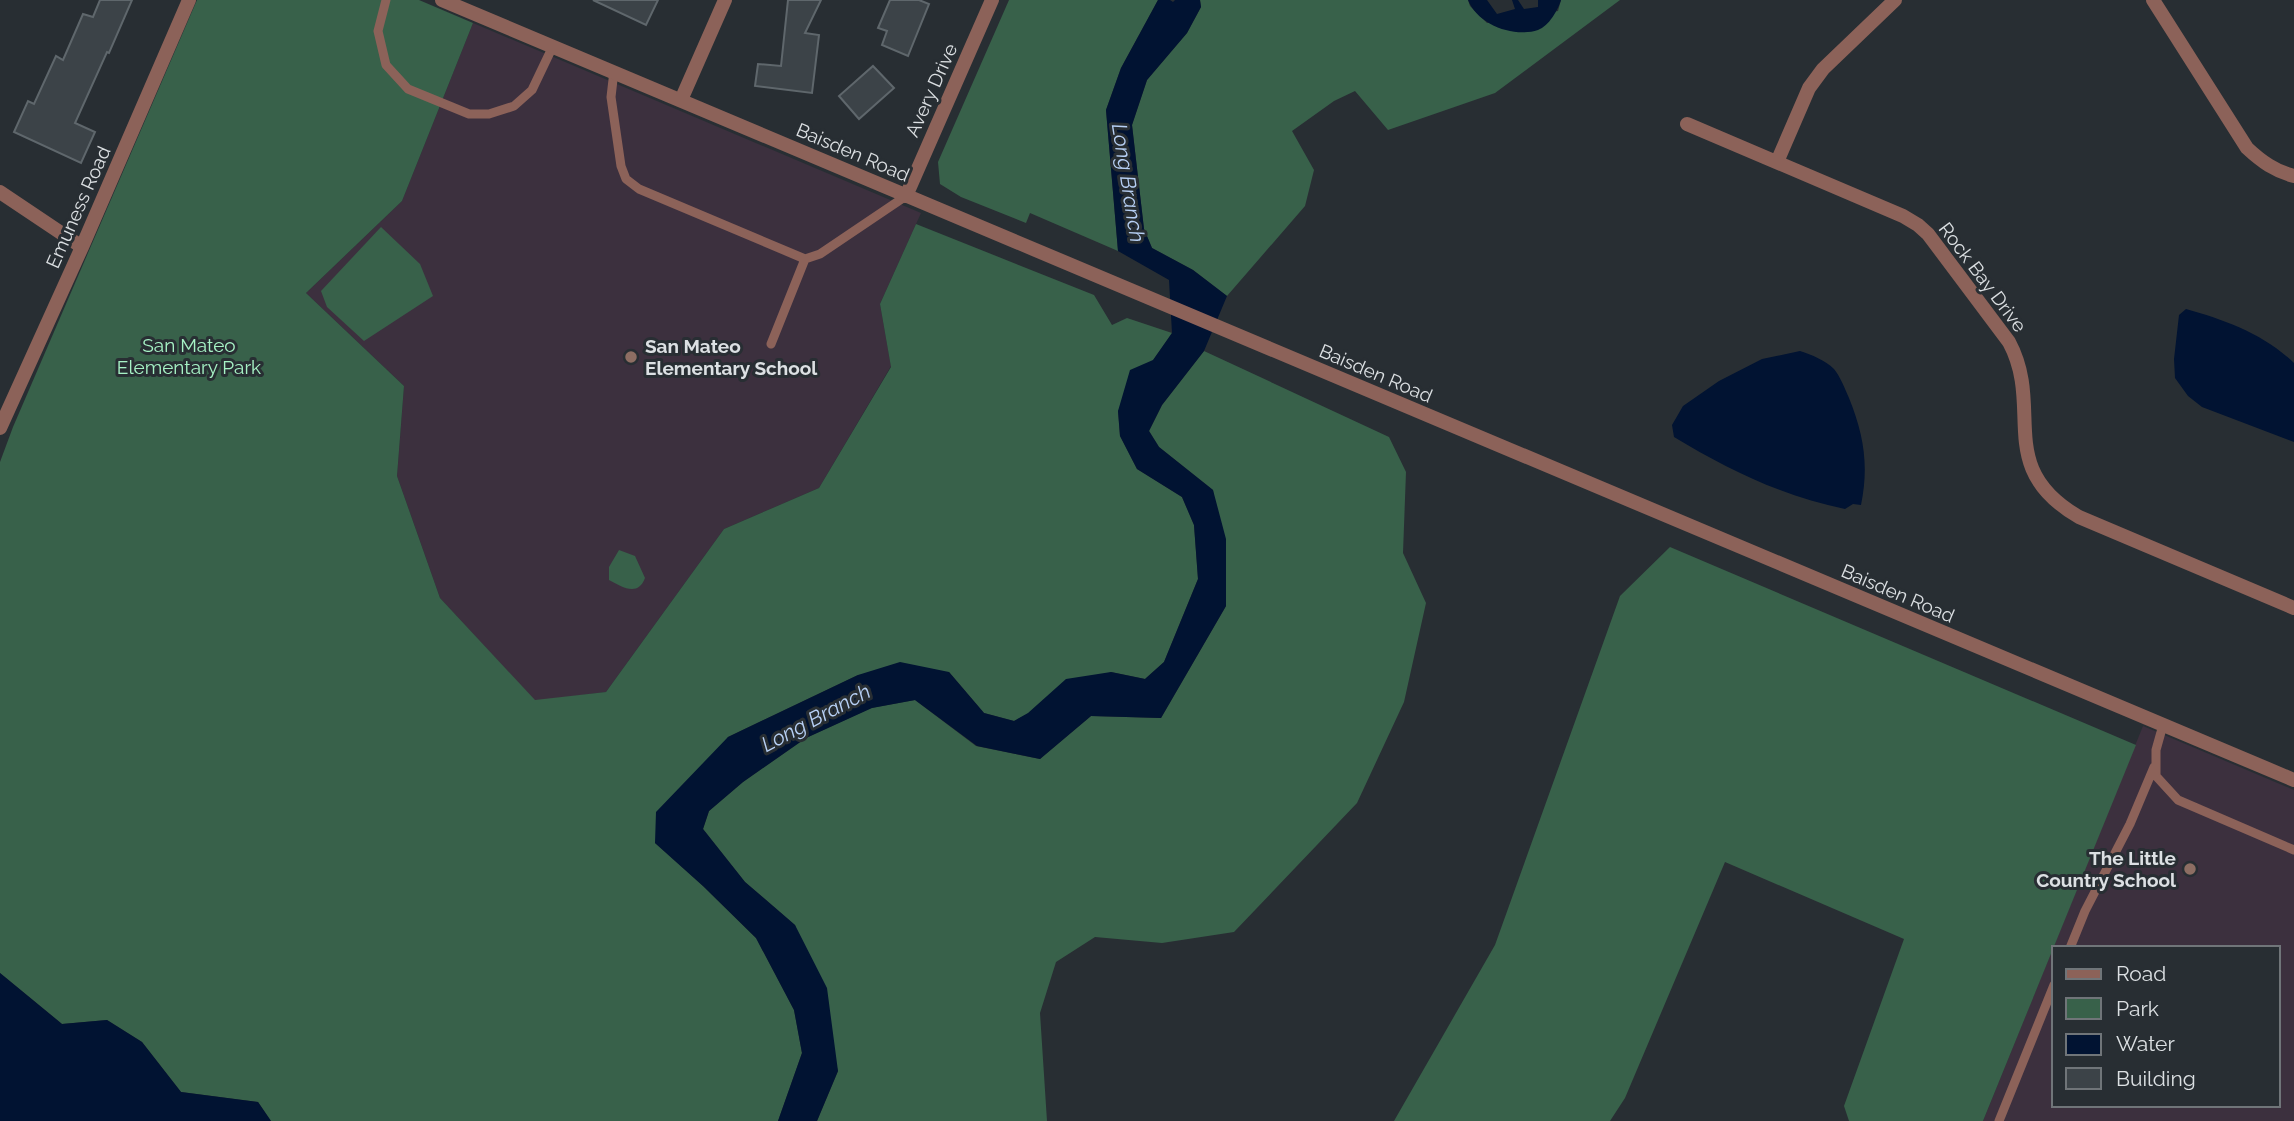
<svg xmlns="http://www.w3.org/2000/svg" width="2294" height="1121" viewBox="0 0 2294 1121" font-family="Raleway,sans-serif">
<style>
.education{fill:#3c303e;fill-rule:evenodd}
.green{fill:#38614a}
.water{fill:#011332}
.building{fill:#3c4348;stroke:#5f676c;stroke-width:2}
.lines{fill:none;stroke-linecap:round;stroke-linejoin:round}
.service{stroke:#8c6259;stroke-width:9}
.minor{stroke:#8c6259;stroke-width:14}
.education-dot{fill:#8d6e63;stroke:#282e33;stroke-width:2.5}
.labels{text-anchor:middle;stroke-width:6;stroke-linejoin:round;paint-order:stroke}
.street-label{font-size:19px;fill:#dce0e3;stroke:#282e33}
.park-label{font-size:19px;fill:#a6f2c5;stroke:#282e33}
.poi-label{font-size:19px;font-weight:bold;fill:#dce0e3;stroke:#282e33;text-anchor:start}
.water-label{font-size:21px;font-style:italic;fill:#b7d0f5;stroke:#282e33}
</style>
<rect width="100%" height="100%" fill="#282e33"/>
<!-- education -->
<path class="education" d="M473,23L921,213L880,304L891,366L819,488L724,529L606,692L535,701L440,598L397,476L404,386L306,293L402,201Z
M2143,726L2294,790V1121H1983ZM2054,948H2278V1105H2054Z"/>
<!-- green -->
<path class="green" d="M197,0H419L473,23L402,201L306,293L404,386L397,476L440,598L535,700L606,692L724,529L819,488L891,367L880,304L916,224L1094,295L1112,325L1127,318L1172,333L1118,411L1120,436L1137,469L1182,497L1194,525L1198,579L1164,662L1145,679L1111,672L1014,721L984,713L949,672L858,675L728,737L655,843L703,886L756,938L794,1010L802,1053L778,1121H271L258,1102L181,1092L142,1042L107,1020L62,1024L0,973V462L13,427Z
M1009,0H1158L1121,68L1106,110L1118,251L1030,213L1026,223L961,197L940,184L938,162Z
M1200,0H1468L1470,6L1487,23L1558,11L1561,0H1620L1495,93L1388,130L1355,91L1334,101L1292,131L1314,170L1305,206L1227,296L1193,270L1152,248L1144,229L1132,125L1147,80L1187,33L1201,7Z
M381,227L420,264L433,296L364,341L327,307L321,291Z
M1204,351L1389,437L1406,472L1403,553L1426,603L1404,702L1357,803L1234,932L1162,943L1095,937L1056,962L1040,1013L1047,1121H817L838,1071L795,925L745,882L703,829L709,811L743,782L806,738L871,708L915,700L976,746L1040,759L1091,716L1161,718L1226,606L1213,490L1159,447L1149,431L1162,405Z
M1670,547L2136,745L1983,1121H1849L1844,1106L1904,939L1725,862L1625,1098L1610,1121H1394L1495,945L1620,596Z
M619,550L635,556L645,578C638,597 622,587 609,580V567Z"/>
<!-- water -->
<path class="water" d="M1158,0H1170L1173,2L1175,0H1200L1201,7L1187,33L1147,80L1132,125L1144,229L1152,248L1193,270L1227,296L1204,351L1162,405L1149,431L1159,447L1213,490L1226,539V606L1161,718L1091,716L1040,759L977,746L915,700L872,708L806,738L743,782L709,811L703,829L745,882L795,925L827,988L838,1071L817,1121H778L802,1053L794,1010L756,938L703,886L655,843L656,812L728,737L858,675L900,662L949,672L984,713L1014,721L1028,713L1066,679L1111,672L1145,679L1164,662L1198,579L1194,525L1182,497L1137,469L1120,436L1118,411L1130,370L1153,360L1172,333L1169,280L1118,251L1106,110L1121,68Z
M1468,0H1487L1497,14L1515,9L1512,0H1518L1524,9L1538,7V0H1561C1558,10 1549,26 1538,30C1514,38 1478,25 1468,0Z
M2186,309C2225,320 2264,334 2294,363V442L2202,407L2188,396L2175,378L2174,359L2179,315Z
M1800,351C1812,355 1825,360 1834,369C1840,376 1845,389 1849,398C1864,435 1869,466 1861,505L1853,504L1845,509C1784,497 1727,469 1674,437L1672,425L1683,406L1719,381L1762,359Z
M0,973L62,1024L107,1020L142,1042L181,1092L258,1102L271,1121H0Z"/>
<!-- building -->
<path class="building" d="M100,0H132L109,53L107,52L75,123L95,132L81,163L14,132L28,101L34,104L56,56L63,60L83,14L93,17Z
M593,0H658L646,25Z
M788,0H821L805,33L819,35L812,93L755,86L758,64L781,66Z
M890,0H919L929,4L908,56L882,45L887,31L878,28Z
M873,66L894,88L859,119L839,96Z"/>
<g class="lines">
<!-- service -->
<path class="service" d="M386,0L378,31L386,65L408,89L469,114H489L514,106L532,90L553,46
M614,71L611,97L621,166L626,179L639,189L805,259L820,254L906,196
M771,344L805,259
M2163,725L2156,750V776L2178,800L2294,850
M2070,948L2085,911L2130,824L2154,767
M1999,1121L2054,985"/>
<!-- minor -->
<path class="minor" d="M442,0L2294,780
M2153,0L2247,148C2262,162 2275,171 2294,176
M681,100L725,0
M1687,124L1903,216L1918,225L1928,234L2009,342C2045,409 1993,467 2079,517L2294,608
M1777,162L1809,88L1823,69L1895,0
M0,192L82,247
M906,196L992,0
M0,428L82,247L189,0"/>
</g>
<!-- markers -->
<g class="education-dot">
<circle cx="631" cy="357" r="7"/>
<circle cx="2190" cy="869" r="7"/>
</g>
<g class="labels">
<!-- street labels -->
<g class="street-label">
<text transform="translate(931 90) rotate(-66)" y="7">Avery Drive</text>
<text transform="translate(853 152) rotate(23)" y="7">Baisden Road</text>
<text transform="translate(78 207) rotate(-66)" y="7">Emuness Road</text>
<text transform="translate(1983 277) rotate(53)" y="7">Rock Bay Drive</text>
<text transform="translate(1376 373) rotate(23)" y="7">Baisden Road</text>
<text transform="translate(1898 593) rotate(23)" y="7">Baisden Road</text>
</g>
<!-- park labels -->
<g class="park-label">
<text x="189" y="352">San Mateo<tspan x="189" dy="22">Elementary Park</tspan></text>
</g>
<!-- poi labels -->
<g class="poi-label">
<text x="645" y="353">San Mateo<tspan x="645" dy="22">Elementary School</tspan></text>
<text x="2176" y="865" text-anchor="end">The Little<tspan x="2176" dy="22">Country School</tspan></text>
</g>
<!-- water labels -->
<g class="water-label">
<text transform="translate(1128 183) rotate(81)" y="7">Long Branch</text>
<text transform="translate(816 718) rotate(-28)" y="7">Long Branch</text>
</g>
</g>
<!-- legend -->
<rect x="2052" y="946" width="228" height="161" fill="#282e33" stroke="#707579" stroke-width="2"/>
<rect x="2066" y="969" width="35" height="10" fill="#8c6259" stroke="#707579" stroke-width="2"/>
<text x="2116" y="981" font-size="21" fill="#dce0e3">Road</text>
<rect x="2066" y="998" width="35" height="21" fill="#38614a" stroke="#707579" stroke-width="2"/>
<text x="2116" y="1016" font-size="21" fill="#dce0e3">Park</text>
<rect x="2066" y="1034" width="35" height="21" fill="#011332" stroke="#707579" stroke-width="2"/>
<text x="2116" y="1051" font-size="21" fill="#dce0e3">Water</text>
<rect x="2066" y="1068" width="35" height="21" fill="#3c4348" stroke="#707579" stroke-width="2"/>
<text x="2116" y="1086" font-size="21" fill="#dce0e3">Building</text>
</svg>
